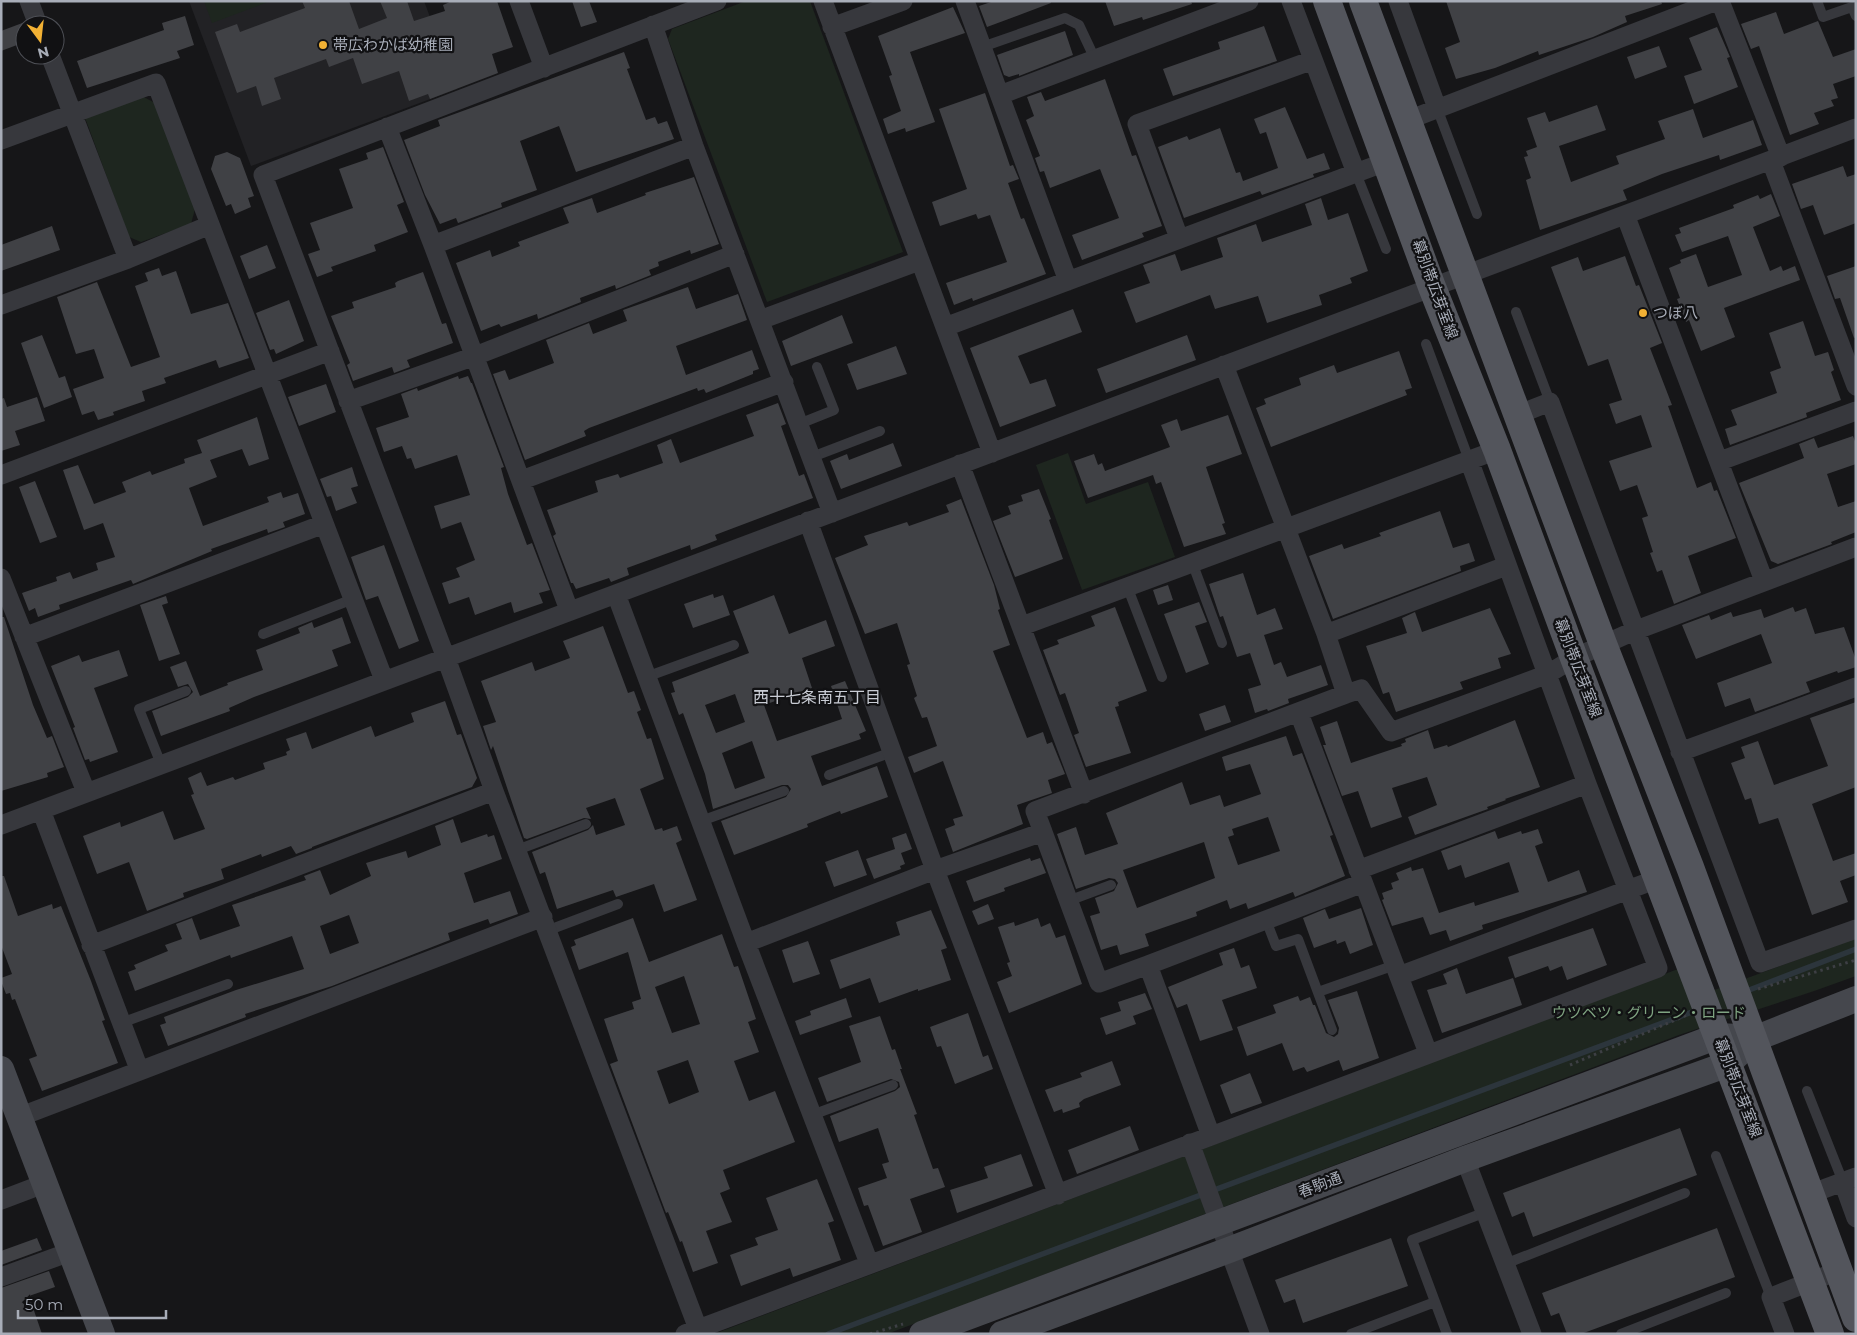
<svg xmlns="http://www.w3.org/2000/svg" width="1857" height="1335" viewBox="0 0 1857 1335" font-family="Montserrat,'Noto Sans JP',sans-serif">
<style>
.built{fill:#222225}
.green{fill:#1e261f}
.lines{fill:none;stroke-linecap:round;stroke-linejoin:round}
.stream{stroke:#2c353c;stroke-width:5.5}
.building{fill:#404145;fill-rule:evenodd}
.path{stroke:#3d3f44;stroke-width:3;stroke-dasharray:2.5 4;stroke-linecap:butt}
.lane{stroke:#37383d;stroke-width:10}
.street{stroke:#37383d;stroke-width:19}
.secondary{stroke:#45474d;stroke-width:26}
.primary{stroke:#53555c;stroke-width:28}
.poi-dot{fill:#f2b134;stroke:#111113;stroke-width:2}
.labels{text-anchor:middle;stroke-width:4.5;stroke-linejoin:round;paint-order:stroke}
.poi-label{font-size:15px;fill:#a8adb8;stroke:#111113;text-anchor:start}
.street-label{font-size:15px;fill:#a8adb8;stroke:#111113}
.park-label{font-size:15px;fill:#7fa381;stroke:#111113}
.neighbourhood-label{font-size:16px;fill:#c9ccd4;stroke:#111113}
</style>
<rect width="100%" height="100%" fill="#161618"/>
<!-- built -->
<path class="built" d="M189,1H424L457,89L251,166Z"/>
<!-- green -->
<path class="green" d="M204,1H271L212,23Z
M746,1H810L903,252L767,302L668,39L672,29Z
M140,95L155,103L195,209L191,224L141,242L129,237L84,115Z
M1068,453L1086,504L1148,482L1175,557L1082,590L1036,465Z
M1856,938V976C1797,998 1738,1015 1679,1035L887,1334H714L1678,969L1690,999Z"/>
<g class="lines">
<!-- stream -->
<path class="stream" d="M1744,992L1856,949
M828,1334L1700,1009"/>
</g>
<!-- building -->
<path class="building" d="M302,1H349L359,29L387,18L380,1H407L414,21L445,11L443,5L452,1H497L513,47L492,54L498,73L430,99L428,94L409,101L399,71L362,84L353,58L329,67L326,59L274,78L281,99L262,106L256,86L237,93L215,32L237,24L240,32L305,8Z
M572,1H589L597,22L581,27Z
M994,1H1050L1051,3L987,27L979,6Z
M1105,1H1191L1192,4L1143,20L1142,17L1114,26Z
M1446,1H1661L1662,4L1625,16L1627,22L1593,37L1539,55L1538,51L1495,68L1456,79L1445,48L1460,42Z
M953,7L965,33L910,52L935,122L906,132L905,128L888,134L883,119L901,111L889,76L892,75L878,36Z
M1776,12L1784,34L1818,21L1833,57L1856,49V76L1833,84L1838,98L1831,100L1834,106L1814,113L1819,124L1790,135L1759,46L1751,49L1741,24Z
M185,16L194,45L177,51L180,58L87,88L77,61L164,30L162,23Z
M25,22V42L1,51V31Z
M1264,26L1277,61L1173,96L1163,69L1220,49L1218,42Z
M1717,27L1730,57L1727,58L1738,87L1694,104L1684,76L1702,70L1689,38Z
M1065,31L1073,55L1019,76V74L1009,77L1004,75L997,55Z
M1659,46L1667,67L1635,79L1627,57Z
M624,52L630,68L627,69L646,120L655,117L658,124L667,121L674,139L576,172L559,126L520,141L537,190L501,203L502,207L477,216L458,223L456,218L440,224L425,195L404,140L440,126L438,120Z
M1105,79L1132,156L1136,155L1162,226L1142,233L1144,237L1082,260L1072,235L1119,218L1100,169L1050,188L1044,171L1040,172L1035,158L1040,156L1026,120L1034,116L1027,97L1041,92L1045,101Z
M985,93L1010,166L1013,165L1019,179L1008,183L1021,219L1024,218L1046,274L973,301L972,298L954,305L946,283L1007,262L990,215L978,219L976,214L940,226L932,202L967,189L939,109Z
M1597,105L1606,130L1559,146L1571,182L1619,164L1616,156L1665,139L1658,121L1693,109L1703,138L1753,120L1762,145L1720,160L1719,155L1662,174L1623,190L1627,200L1540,230L1526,180L1531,178L1524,157L1528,156L1526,151L1537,147L1527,118L1545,112L1549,122Z
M1285,107L1307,159L1324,153L1330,169L1313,174L1314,177L1262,195L1260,191L1184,218L1158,147L1187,136L1189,140L1220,128L1236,173L1240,172L1243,181L1278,168L1266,132L1260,134L1254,119Z
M383,147L404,202L397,205L408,232L374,245L376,251L331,267L333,271L317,277L308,254L320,250L310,223L353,208L339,169L368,159L366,153Z
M227,152L240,158L254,196L248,198L251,207L235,214L231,204L226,206L211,169L215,156Z
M1843,166L1847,177L1856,174V223L1824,235L1813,205L1801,209L1792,184Z
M694,177L719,244L691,254L690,250L658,262L659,266L649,270L651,275L616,289L615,285L580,298L581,302L538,319L537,314L501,327L499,324L481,331L456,263L490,250L492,257L520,246L518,242L569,223L563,208L592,198L597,213L646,195L645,193Z
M1771,194L1780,216L1753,227L1770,271L1781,266L1783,271L1795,266L1800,280L1724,308L1735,337L1701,351L1689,320L1686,322L1677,299L1680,298L1669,268L1681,263L1680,260L1696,254L1708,287L1742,275L1728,236L1682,252L1675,235L1681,233L1679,228L1734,208L1733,205L1758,195L1760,199Z
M1321,198L1328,220L1348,213L1368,271L1350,278L1352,283L1319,295L1322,305L1267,323L1258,296L1215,309L1210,295L1136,323L1124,292L1150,283L1143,265L1175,254L1181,271L1223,257L1217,238L1256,224L1262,242L1312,225L1305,204Z
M52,226L60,250L1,271V245Z
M267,245L276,268L249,279L240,256Z
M1625,256L1636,286L1639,285L1662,343L1650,348L1672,405L1668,406L1697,488L1711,482L1714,491L1717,490L1736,538L1688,556L1701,593L1674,604L1662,570L1657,572L1650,553L1653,552L1642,518L1648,516L1637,485L1620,491L1609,461L1652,447L1641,415L1616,424L1609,404L1622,400L1608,359L1588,366L1551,267L1578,257L1583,271Z
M1856,266V337L1854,338L1840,298L1835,299L1827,276Z
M159,268L162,276L176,271L191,314L228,303L249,358L219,368L216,360L164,378L166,383L142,391L145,401L113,412L114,415L98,420L94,411L82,415L73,389L104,378L94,349L76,354L57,297L97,282L131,367L160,357L135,286L148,281L145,273Z
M423,272L442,324L446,323L453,343L407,360L410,367L394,373L392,367L353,381L347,365L350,363L331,316L354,308L352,302L396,287L395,283L398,281Z
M688,287L696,309L738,294L747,320L676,346L686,375L752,350L759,369L753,371V374L706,393L704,389L698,391L697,388L589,428L584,431L586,436L525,460L493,374L505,370L509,380L554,363L546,340L589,323L593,334L627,321L623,310Z
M289,300L304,341L276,354L274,349L270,350L256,313Z
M1073,309L1082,332L1018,356L1030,384L1046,379L1056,406L1000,427L970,348Z
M842,315L853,343L791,366L782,341Z
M1803,321L1815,356L1828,352L1834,370L1831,372L1841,400L1806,413L1807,417L1730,445L1725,429L1737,425L1731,410L1777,393L1770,372L1781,368L1769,333Z
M42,335L59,378L65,376L72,397L44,408L21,343Z
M1187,335L1196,360L1106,393L1097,369Z
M896,346L907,374L857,390L847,364Z
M1399,351L1412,388L1405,390L1407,395L1271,447L1256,408L1266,404L1264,399L1301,385L1299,378L1334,365L1337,373Z
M458,376L459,379L468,376L471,383H472L504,467L501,468L508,494L527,545L532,543L550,590L539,593L543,603L514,613L511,602L475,615L469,597L449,604L442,583L460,577L456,568L475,560L461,522L441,529L434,506L470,495L457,455L415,469L411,458L407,459L402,446L384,452L376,428L409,417L401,394L417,388L418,391Z
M326,384L336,412L299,426L288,397Z
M37,397L45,421L15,431L20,445L1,451V399L4,398L7,407Z
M778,403L786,424L781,426L799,476L804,474L813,498L715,535L717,540L691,550L690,545L627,568L629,575L611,582L609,578L576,589L573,583H571L553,536L556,534L547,510L598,492L595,481L618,474L620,478L663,463L657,445L671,439L680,463L754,436L746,415Z
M1228,415L1242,454L1206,467L1225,523L1222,524L1226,534L1184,547L1161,482L1156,484L1153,475L1088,498L1074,461L1094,454L1098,465L1102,463L1105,471L1170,447L1161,425L1177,419L1181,431Z
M257,417L269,459L249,466L242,449L210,460L217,477L189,488L203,526L269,502L267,497L281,492L283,498L298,493L305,514L283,522L285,527L268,533L267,529L211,549L212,551L133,584L131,580L59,605L60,609L38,617L35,608L29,611L22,593L57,581L56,577L70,572L73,579L98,570L96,563L115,557L103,523L84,530L63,470L78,465L94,504L126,492L122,482L150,471L152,475L185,463L184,459L202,453L197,440Z
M1853,436L1856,444V464L1827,474L1838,507L1856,501V532L1831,542L1832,544L1778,564L1771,561L1739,483L1804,458L1799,444L1814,438L1818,448Z
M893,443L902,466L841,489L830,461L847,454L849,460Z
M352,467L358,486L351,488L357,503L336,511L331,496L327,497L320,479Z
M35,481L57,537L40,543L19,487Z
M1039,489L1051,519L1049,520L1063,559L1015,577L993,521L1011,514L1008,506L1023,501L1021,495Z
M961,499L994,585L1000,609L998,610L1010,645L993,651L1027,738L1043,732L1047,744L1052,742L1065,774L1048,780L1052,793L1017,805L1023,824L953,852L945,829L955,825L953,819L963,816L943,761L914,773L908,757L937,746L927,717L922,718L914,698L917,696L907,665L910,664L897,623L865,634L835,558L868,545L864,536L907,522L909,526L949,512L946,505Z
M1440,511L1453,548L1469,543L1475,561L1460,566L1461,571L1333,619L1309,556L1342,544L1344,549L1381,536L1379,533Z
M384,545L419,641L399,649L378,596L366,600L351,557Z
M1243,573L1257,615L1275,608L1283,629L1264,635L1274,665L1281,662L1287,677L1321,665L1328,685L1288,699L1289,703L1268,711L1267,709L1255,713L1248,689L1261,685L1250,653L1237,657L1223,616L1220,617L1209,584Z
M1168,585L1173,600L1158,605L1153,590Z
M713,594L714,598L723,595L730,615L693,628L684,604Z
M774,595L789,634L826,620L835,646L802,658L812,688L764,705L777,741L842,719L831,686L845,681L866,731L859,734L861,739L811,756L822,786L877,766L888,797L841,814L840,811L807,824L808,827L734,855L721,821L786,797L791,789L788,785H782L713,809L705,774L683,713L679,715L671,693L675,692L672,682L749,653L733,611ZM735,694L745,722L716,733L705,705ZM752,741L765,778L735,789L722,753Z
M166,596L168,603L162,605L180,654L159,661L140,605Z
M1199,602L1207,622L1195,626L1209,664L1186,673L1164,614Z
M1115,607L1147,691L1118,702L1119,706L1115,707L1131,753L1086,767L1074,735L1079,733L1065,693L1060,695L1043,650L1059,644L1057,640L1095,626L1091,616Z
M1793,607L1795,612L1806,608L1815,634L1844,627L1856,660V667L1838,673L1837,671L1806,682L1810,692L1755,712L1750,698L1725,707L1717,683L1772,663L1761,634L1696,659L1682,625L1709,615L1711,620L1731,612L1733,617L1761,609L1764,618Z
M1490,608L1511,654L1498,658L1501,668L1460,682L1463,689L1396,712L1389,692L1383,694L1366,646L1407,633L1402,618L1415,612L1422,632Z
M1,617H4L33,705L47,738L52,736L64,767L47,773L48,777L1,791Z
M342,617L351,643L332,650L338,666L254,697L229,708L230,711L161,736L152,711L188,697L193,692L188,684L178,687L170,667L186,661L200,696L228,685L227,683L263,670L256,650L300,633L298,628L312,622L314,628Z
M603,626L628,693L634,691L641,710L637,712L647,739L651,738L664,779L640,789L655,830L662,828L663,831L677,826L682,840L676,843L697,900L664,912L654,884L616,897L613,890L557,909L545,872L540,874L532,852L588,830L593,825L596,835L625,825L615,798L586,808L591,819L584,818L527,839L524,838L493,746L491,750L483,726L496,722L481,681L532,662L535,671L570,658L563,641Z
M119,650L128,676L94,688L118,752L90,762L89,759L85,760L73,728L75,727L51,666L79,655L82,662Z
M445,701L457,735L461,734L477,778L472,787L312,847V848L296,854L291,846L262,857L261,854L221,869L224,879L183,893L184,897L147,911L129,862L97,874L83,836L120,822L121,827L163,811L174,840L205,829L191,795L194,794L188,778L201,772L207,786L233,777L235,780L265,769L263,763L287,755L286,752L290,750L286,739L306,732L312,749L371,726L375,737L414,722L411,713Z
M1856,702V787L1812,804L1833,861L1856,853V875L1840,881L1848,902L1812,915L1778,818L1759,824L1751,798L1745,800L1731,763L1745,758L1741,747L1758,741L1774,785L1828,766L1810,718Z
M1225,705L1231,722L1205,731L1199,714Z
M1515,720L1540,787L1505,799L1506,800L1487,807L1488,809L1415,835L1408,817L1437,805L1427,777L1392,788L1402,817L1371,828L1358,791L1342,796L1323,745H1326L1320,727L1337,721L1351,763L1402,746L1401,744L1406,742L1405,739L1428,730L1434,749L1447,745L1448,747Z
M1286,736L1293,756L1302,753L1333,835L1330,836L1345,876L1295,897L1293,892L1248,909L1246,903L1230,909L1227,900L1196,912L1197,916L1145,934L1149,946L1120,955L1117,945L1101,950L1090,916L1100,913L1095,898L1114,891L1118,883L1115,879L1109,878L1076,889L1057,834L1076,827L1085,855L1118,844L1106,813L1182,782L1190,805L1220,795L1224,807L1261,794L1250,764L1226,771L1222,757ZM1268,817L1280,851L1238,865L1228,837L1234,835L1232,829ZM1204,842L1215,878L1137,908L1123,870Z
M453,819L461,843L487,834L488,837L494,835L502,859L464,873L474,903L510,891L518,914L490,924L488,919L448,933L450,940L332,986L245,1014L246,1017L168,1046L160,1025L166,1023L164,1017L236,990L304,969L292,936L231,958L230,955L135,991L128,972L136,969L134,965L168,951L165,945L182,939L176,924L192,918L200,940L240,926L232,905L306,880L304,876L320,870L330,895L371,876L366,863L406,851L408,858L441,845L435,826ZM349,915L359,943L330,954L320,926Z
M1538,829L1543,843L1535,846L1548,882L1579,870L1587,892L1482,925L1483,929L1450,941L1446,930L1430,935L1423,917L1392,926L1382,900L1384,899L1382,893L1393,889L1391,883L1399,880L1396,873L1411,867L1412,871L1423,868L1439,913L1474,902L1475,906L1519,892L1509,862L1465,878L1461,865L1448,870L1441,851L1495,831L1498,839L1521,831L1522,834Z
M906,833L912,849L901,853L905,864L900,866L901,869L874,879L866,859L895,849L892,838Z
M858,850L867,875L834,887L825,862Z
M1030,858L1031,861L1040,858L1046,873L1004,888L1005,891L974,902L966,881Z
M1,876H4L18,916L52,904L53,909L61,906L91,981L105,1020L102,1021L118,1063L42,1091L29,1059L37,1056L15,999L12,1000L10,993L6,994L1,981V978L12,974L1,945Z
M988,904L994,919L978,925L972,911Z
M1361,908L1373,945L1350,954L1345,941L1337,944L1336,940L1314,948L1303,918L1325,909L1329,919Z
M931,910L947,948L941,950L951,980L918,991V989L879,1003L870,978L840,989L830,960L900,935L896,922Z
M633,918L649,962L722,934L734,967L738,966L756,1019L748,1022L759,1052L734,1061L749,1101L775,1091L795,1142L723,1170L730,1189L720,1193L732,1222L706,1231L718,1263L693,1272L682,1241L680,1242L668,1212L666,1213L610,1064L618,1061L604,1019L634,1009L632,1002L641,999L628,952L579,970L571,947L576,945L574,940ZM684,976L700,1024L672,1033L655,987ZM688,1060L699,1092L669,1104L657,1071Z
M1038,918L1041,927L1050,923L1056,938L1065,935L1082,984L1009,1013L997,982L1012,976L1007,963L1010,962L998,927L1014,922L1015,926Z
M1593,928L1607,965L1567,980L1562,966L1550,971L1548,966L1515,978L1508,957Z
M808,941L820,974L793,983L782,950Z
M1234,948L1241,968L1249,965L1257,988L1222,1000L1233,1030L1200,1041L1187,1004L1177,1008L1168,987L1223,965L1219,953Z
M1457,968L1466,994L1513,978L1522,1005L1442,1033L1427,990L1447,984L1443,974Z
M1357,991L1379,1058L1343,1071L1339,1060L1307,1072L1304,1067L1293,1071L1282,1043L1247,1056L1237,1027L1276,1013L1273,1005L1298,996L1300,1001L1310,997L1313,1005H1315L1326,1033L1334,1037L1338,1034L1339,1028L1328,1000Z
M1145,993L1152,1009L1133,1016L1136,1024L1106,1035L1100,1018L1121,1011L1118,1002Z
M846,998L852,1017L800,1035L795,1021L811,1015L810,1011Z
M968,1013L983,1057L988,1055L993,1069L955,1084L941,1046L937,1047L930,1027Z
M880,1016L892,1050L895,1049L902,1069H900L917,1114L914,1115L933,1169L938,1168L945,1187L910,1199L922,1232L883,1246L868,1205L864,1206L858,1188L887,1178L882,1164L889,1162L878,1128L839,1142L830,1116L895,1091L900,1087L899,1082L891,1079L827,1102L818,1078L861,1062L849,1026Z
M1112,1061L1121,1085L1084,1099L1079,1103L1080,1107L1063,1113L1062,1109L1054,1112L1045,1090L1082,1077L1080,1073Z
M1250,1073L1262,1103L1231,1114L1220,1085Z
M1130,1126L1139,1150L1077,1174L1068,1150Z
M1680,1128L1697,1175L1533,1237L1524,1212L1512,1217L1503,1193Z
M1021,1154L1033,1186L957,1213L950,1190L988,1178L984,1167Z
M817,1179L834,1221L828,1223L841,1260L793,1277L790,1268L741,1286L730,1255L758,1245L755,1238L778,1230L766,1198Z
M1717,1228L1735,1277L1581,1334H1567L1559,1313L1551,1316L1542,1293Z
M37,1238L42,1250L1,1265V1251Z
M1391,1238L1408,1286L1303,1323L1295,1299L1284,1303L1275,1280Z
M49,1271L55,1287L29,1296L42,1334H1V1288Z"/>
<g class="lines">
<!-- path -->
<path class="path" d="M1758,989L1856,960
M1570,1065L1687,1015
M870,1334L903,1324"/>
<!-- lane -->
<path class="lane" d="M1817,1L1823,17L1852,7L1856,16
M982,47L1065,18L1079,25L1095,59
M1437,108L1477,214
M1356,173L1386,249
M1516,312L1550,402
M1426,344L1469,460
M799,424L834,410L817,367
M812,457L880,431
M1192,562L1222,643
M1127,586L1162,677
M263,634L353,599
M646,677L734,645
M161,764L139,709L186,691
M829,775L892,752
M701,821L784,791
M517,850L586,824
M1068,901L1111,885
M1266,920L1276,946L1298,939L1332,1030
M549,930L618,904
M1318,992L1395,965
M121,1023L228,984
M1807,1091L1843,1182
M812,1115L893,1085
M1716,1156L1771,1297
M1505,1264L1685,1193
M1351,1334L1435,1302
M1447,1334L1412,1240L1486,1212
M1621,1334L1726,1293"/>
<!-- street -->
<path class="street" d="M29,1L38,25
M519,1L544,68
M823,1L992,453
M965,1L1068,281
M1291,1L1356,173
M1398,1L1437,108
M1720,1L1781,157
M653,25L694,146L832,513
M832,27L903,1
M50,55L128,259
M1000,95L1249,1
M1408,120L1717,1
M387,127L433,245L569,610
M1,140L156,83L384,680
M1771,161L1856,386
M1626,217L1764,581
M1179,238L1137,124L1313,60
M433,245L694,146
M1,305L128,259L210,225
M760,320L919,261
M945,327L1388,161
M1224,365L1326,634L1346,694
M348,401L475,356L735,254
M1517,415L1550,402L1760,963L1856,929
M1720,461L1856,411
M960,464L1084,794
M1,475L330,351
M522,480L784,382
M808,521L935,870L1058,1195
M1,578L86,792
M616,594L746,943L869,1263
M1022,626L1497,450
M1326,634L1506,566
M24,637L324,524
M1299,713L1428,1053
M1680,752L1856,687
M41,810L139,1069
M1,825L1856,128
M1043,832L1099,983L1148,965
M1358,870L1587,784
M746,943L935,870L1043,832L1035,811L1346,694L1361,689L1391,732L1548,674L1574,658L1634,631L1856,547
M91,945L494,791
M1399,976L1657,879
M19,1117L543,917
M1211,1136L1148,965L1363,883
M1190,1143L1260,1334
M1465,1159L1532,1334
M1843,1182L1856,1218
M1810,1194L1856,1177
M1,1200L46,1183
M1,1277L70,1252
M685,1334L1658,968L1587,784L1469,460
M700,1334L494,791L446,658L263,175L717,1
M1785,1334L1771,1297L1838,1271"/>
<!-- secondary -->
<path class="secondary" d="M1,1069L102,1334
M922,1334L1718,1036L1738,1037
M1002,1334L1229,1250L1465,1159L1728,1064L1754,1039L1856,999"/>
<!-- primary -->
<path class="primary" d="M1327,1L1432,287L1497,450L1574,658L1830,1334
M1363,1L1603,644L1690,867L1856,1318"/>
</g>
<!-- markers -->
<g class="poi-dot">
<circle cx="323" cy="45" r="5"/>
<circle cx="1643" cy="313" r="5"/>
</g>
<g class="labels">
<!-- poi labels -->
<g class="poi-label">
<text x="333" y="50">帯広わかば幼稚園</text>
<text x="1653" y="318">つぼ八</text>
</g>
<!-- street labels -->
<g class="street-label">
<text transform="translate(1435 289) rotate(70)" y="5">幕別帯広芽室線</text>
<text transform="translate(1578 668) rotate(69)" y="5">幕別帯広芽室線</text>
<text transform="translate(1738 1088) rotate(69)" y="5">幕別帯広芽室線</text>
<text transform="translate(1320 1185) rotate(-21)" y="5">春駒通</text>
</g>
<!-- park labels -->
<g class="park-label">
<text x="1649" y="1018">ウツベツ・グリーン・ロード</text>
</g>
<!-- neighbourhood labels -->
<g class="neighbourhood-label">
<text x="817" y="703">西十七条南五丁目</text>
</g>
</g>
<!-- border -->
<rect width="1857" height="1335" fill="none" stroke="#a8adb8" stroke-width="5"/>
<!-- north arrow -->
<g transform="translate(40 40) rotate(165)"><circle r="24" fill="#111113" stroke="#4d4f55"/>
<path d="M0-4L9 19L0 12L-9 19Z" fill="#f2b134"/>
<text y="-8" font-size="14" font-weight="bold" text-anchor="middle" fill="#a8adb8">N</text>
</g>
<!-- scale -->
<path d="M18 1310v8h148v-8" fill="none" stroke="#a8adb8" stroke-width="2.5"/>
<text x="25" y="1310" font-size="15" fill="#a8adb8" stroke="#111113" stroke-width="4" paint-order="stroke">50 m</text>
</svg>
